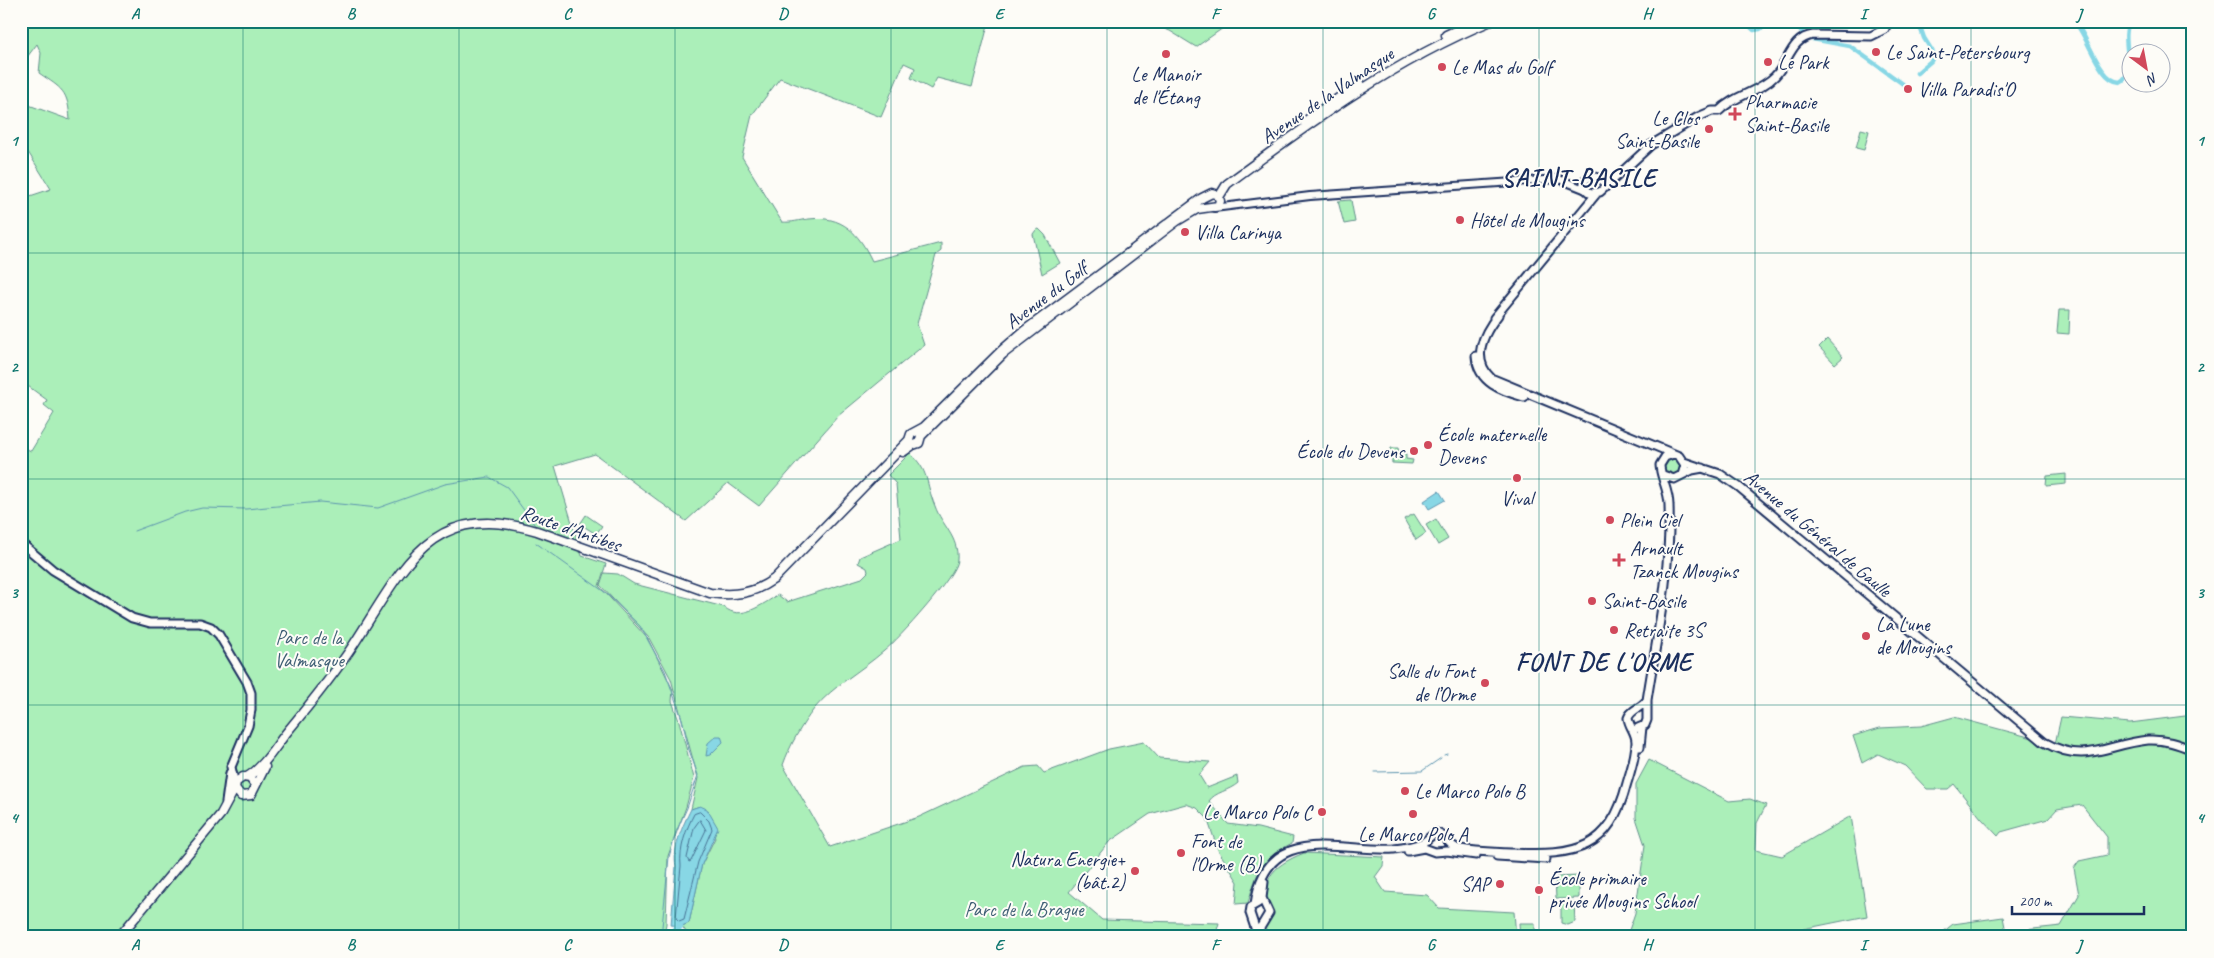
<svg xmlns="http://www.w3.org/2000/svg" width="2214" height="958" viewBox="0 0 2214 958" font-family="Caveat,sans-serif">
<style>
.green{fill:#abefb9;stroke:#638f8c}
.water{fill:#88d7e5;stroke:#5c94af}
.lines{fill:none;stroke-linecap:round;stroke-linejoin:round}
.shore{stroke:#477294;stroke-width:1}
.stream{stroke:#5c94af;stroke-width:1}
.canal{stroke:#88d7e5;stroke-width:4.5}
.river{stroke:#88d7e5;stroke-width:8}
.tertiary-casing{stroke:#1b2f5e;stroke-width:10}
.secondary-casing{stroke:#1b2f5e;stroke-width:11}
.primary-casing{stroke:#1b2f5e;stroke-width:11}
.tertiary{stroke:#fdfcf7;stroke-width:6}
.secondary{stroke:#fdfcf7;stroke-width:7}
.primary{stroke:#fdfcf7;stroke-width:8}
.grid{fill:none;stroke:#0f766e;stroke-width:1;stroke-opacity:0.55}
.poi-dot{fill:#d1495b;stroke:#fdfcf7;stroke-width:2}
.labels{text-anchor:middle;stroke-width:4;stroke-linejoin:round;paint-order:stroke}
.poi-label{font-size:20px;fill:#1b2f5e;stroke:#fdfcf7;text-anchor:start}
.street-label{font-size:20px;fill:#1b2f5e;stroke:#fdfcf7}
.park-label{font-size:20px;fill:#3f5f75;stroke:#fdfcf7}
.district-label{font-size:25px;font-weight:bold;letter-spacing:1px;fill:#1b2f5e;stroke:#fdfcf7}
.neatline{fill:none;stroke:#0f766e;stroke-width:2}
.grid-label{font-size:16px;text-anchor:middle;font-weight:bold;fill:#0f766e}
</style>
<rect width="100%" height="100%" fill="#fdfcf7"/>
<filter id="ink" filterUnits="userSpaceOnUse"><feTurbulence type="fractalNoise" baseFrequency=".02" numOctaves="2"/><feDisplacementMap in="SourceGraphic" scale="10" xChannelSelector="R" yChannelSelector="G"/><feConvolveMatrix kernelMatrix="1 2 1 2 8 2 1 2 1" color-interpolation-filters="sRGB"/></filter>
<g filter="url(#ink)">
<!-- green -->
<path class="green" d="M21,21H989L972,87L937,78L931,89L911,78L915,68L904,63L881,117L780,78L752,115L742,157L782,222C792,223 799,220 809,219C842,215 859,233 872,261L941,243V251L936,255L917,324L924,345L838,416L759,506L728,483L686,521L595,454L555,466L582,556L606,564L599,586L648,639L673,690L672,701L679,721L694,778L686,807L668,856L666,924L663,937H21V446L31,451L54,413L44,405L47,400L21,381V199L51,189L28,152L21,148V108L26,104L70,120C68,90 62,89 39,73L41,53L37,44L21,65Z
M1146,21H1233L1196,47L1170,31Z
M1861,129L1869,131L1864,150L1856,148Z
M1351,200L1355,222L1344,224L1338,201Z
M1039,229L1045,235L1060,263L1042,274L1033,234L1036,230Z
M2059,310H2070L2069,334L2057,333Z
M1827,339L1843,357L1835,364L1819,347Z
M1391,448H1398L1399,453L1406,454V459L1413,460L1412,464L1392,463Z
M910,453C930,472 925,482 935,506C942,526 959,537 957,560C957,575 898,640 884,651C861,671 834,685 814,709C801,726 790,745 783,765L830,847L919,817L1025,767L1038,766L1044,773L1109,749L1144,742L1159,758L1210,762L1199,775L1207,788L1237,776L1238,783C1229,791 1215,792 1209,801L1228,824L1258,828L1293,837L1292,843C1260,861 1258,869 1248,903L1236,904L1238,882L1218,850L1207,818L1197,808L1186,804L1150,814L1109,842L1069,892L1102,920L1219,923L1215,937H686L688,935L682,926L689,923L702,864L715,838L700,806L691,809L698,778L671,679L649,638L600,585L604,573L618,574L634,584L724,607C741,622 762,604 778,595L787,602L862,578L868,572L867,568L858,563L860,557L901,539L896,484L888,475Z
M1664 467a9 9 0 1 1 18 0a9 9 0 1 1-18 0Z
M2066,474V484L2046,486L2047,476Z
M1414,514L1426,533L1416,540L1404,519Z
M586,515L602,526L596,534L580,524Z
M1436,519L1448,539L1438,545L1426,525Z
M2193,715V937H1937L1953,924L2003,917L2006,932L2061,926L2079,895L2074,868L2079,861L2107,855V837L2082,805L2057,809L2048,819L2001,832L1998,836L1981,818L1954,784L1948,789H1927L1905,766L1878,754L1862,763L1853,736L1880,728L1921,726L1954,717L2055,744L2061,717L2130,723Z
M1649,760L1729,801L1750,799L1766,805L1757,823L1756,850L1782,856L1851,816L1867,916L1798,930L1799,937H1622L1628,933L1635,913L1645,845L1636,818V784Z
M1304,853L1384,857L1383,866L1375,877L1385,892L1427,895L1439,908L1514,912L1516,937H1262V928L1269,917C1260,881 1269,867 1304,853Z
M1579,876V898L1556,899L1555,877Z
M1574,902L1575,922L1568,925L1561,923V903Z
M1519,923H1535V937H1520Z"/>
<!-- water -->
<path class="water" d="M1439,491L1445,500L1429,509L1424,501Z
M716,736H721L723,742L710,755L706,756L708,743Z
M700,806L707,809L718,828L702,864L689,923L682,926L671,925L676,866C672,848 683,825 691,809Z"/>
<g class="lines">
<!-- shore -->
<path class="shore" d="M700,812L709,821L712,829L698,862L684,919L679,921L676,918L681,866C679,849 686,829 694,814Z
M700,820L706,830L691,861L689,862L687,858L694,828Z"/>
<!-- stream -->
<path class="stream" d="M134,531L185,512L202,508L246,509L320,502L378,508L445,484L489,477L507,487L534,524
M536,543L606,593L640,626L665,671L682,719L689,750L698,775L687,808L676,832L669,857L661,937
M1444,755L1447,754
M1375,772L1422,771L1441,758"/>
<!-- canal -->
<path class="canal" d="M1744,21L1754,30L1760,29L1770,21
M1788,21L1802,32
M2074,21C2088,35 2099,82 2120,82C2138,73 2119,38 2130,21
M1807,38L1850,46L1903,84
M1917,73L1931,61L1934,54L1924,38L1918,21"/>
<!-- river -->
<path class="river" d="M672,937L679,926"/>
<defs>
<path id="tertiary" d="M1214,208L1310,196L1559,179L1584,189"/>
<path id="secondary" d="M1605,185L1602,179L1592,176L1585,180L1583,187L1590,193L1600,192L1651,145L1698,117L1712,111H1719C1734,95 1760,92 1775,76C1789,62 1791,38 1813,35L1871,36L1885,29L1887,21
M1498,315C1483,334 1471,359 1491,378L1679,456L1685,465L1682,475
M1494,318L1597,193
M1476,356C1478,383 1502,391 1524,397
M1684,462L1720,474L1739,487L2044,742C2086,766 2106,744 2148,740C2164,739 2178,744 2193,750
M1663,475L1674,479L1692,470L1703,468
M21,543L53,570L132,618L150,623H200L211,627L219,635L247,682L251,693V710L248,726L231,767L235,785
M1638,728L1645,725L1647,720V700C1657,636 1671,571 1669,505C1669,491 1660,476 1660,465L1665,457L1673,454
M1640,747L1642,727
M226,802L230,773
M1408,851L1424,848L1435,852L1447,851L1476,855
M1497,856L1546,859
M1255,904C1266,822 1338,852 1394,849C1404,848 1414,846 1424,842C1428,839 1431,835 1436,833C1447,835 1448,847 1460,849C1477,852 1495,852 1513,853C1576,856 1610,850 1627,783C1631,770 1636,755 1636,742C1636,732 1629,727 1628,718C1631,709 1642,708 1647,700
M1257,933L1269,913L1262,898L1264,882
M1257,934L1250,913L1251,907L1258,903"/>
<path id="primary" d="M1446,35L1476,21
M1304,122L1360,83
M1219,197L1227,184C1311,122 1394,61 1491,21
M903,452L913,445L919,443L921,436
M247,777C264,767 275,747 287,732C311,703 334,675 354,644C404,567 430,499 537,531L710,593C735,596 753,594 774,579L909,440L911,434L924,427L1001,351L1024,331L1202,198L1212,193L1218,195L1220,201L1218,206L1197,209L1177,221L1003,354L921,436
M255,785L250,778L243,777L236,782L235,788L241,796L251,795L265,767
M119,937L221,814L235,788"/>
</defs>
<!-- tertiary casing -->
<use href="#tertiary" class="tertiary-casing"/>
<!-- secondary casing -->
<use href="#secondary" class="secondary-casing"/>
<!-- primary casing -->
<use href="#primary" class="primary-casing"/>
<!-- tertiary -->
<use href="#tertiary" class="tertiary"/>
<!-- secondary -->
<use href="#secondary" class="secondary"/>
<!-- primary -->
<use href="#primary" class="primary"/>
</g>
</g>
<!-- grid -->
<path class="grid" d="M243,21V937M459,21V937M675,21V937M891,21V937M1107,21V937M1323,21V937M1539,21V937M1755,21V937M1971,21V937M21,253H2193M21,479H2193M21,705H2193"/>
<!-- markers -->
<g class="poi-dot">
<circle cx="1876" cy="52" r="5"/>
<circle cx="1166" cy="54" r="5"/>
<circle cx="1768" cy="62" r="5"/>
<circle cx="1442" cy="67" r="5"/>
<circle cx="1908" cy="89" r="5"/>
<path d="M1732.5 106.5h5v5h5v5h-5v5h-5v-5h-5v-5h5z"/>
<circle cx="1709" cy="129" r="5"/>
<circle cx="1460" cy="220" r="5"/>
<circle cx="1185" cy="232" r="5"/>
<circle cx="1428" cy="445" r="5"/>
<circle cx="1414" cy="451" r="5"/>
<circle cx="1517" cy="478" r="5"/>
<circle cx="1610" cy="520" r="5"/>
<path d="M1616.5 552.5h5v5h5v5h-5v5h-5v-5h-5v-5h5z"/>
<circle cx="1592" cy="601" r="5"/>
<circle cx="1614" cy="630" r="5"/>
<circle cx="1866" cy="636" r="5"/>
<circle cx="1485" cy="683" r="5"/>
<circle cx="1405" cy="791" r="5"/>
<circle cx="1322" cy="812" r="5"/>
<circle cx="1413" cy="814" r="5"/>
<circle cx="1181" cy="853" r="5"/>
<circle cx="1135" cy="871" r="5"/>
<circle cx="1500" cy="884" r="5"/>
<circle cx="1539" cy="890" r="5"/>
</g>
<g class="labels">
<!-- poi labels -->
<g class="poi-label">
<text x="1886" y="59">Le Saint-Petersbourg</text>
<text x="1778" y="69">Le Park</text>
<text x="1452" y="74">Le Mas du Golf</text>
<text x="1166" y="81" text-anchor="middle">Le Manoir<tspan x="1166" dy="23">de l'Étang</tspan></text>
<text x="1918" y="96">Villa Paradis'O</text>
<text x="1745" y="109">Pharmacie<tspan x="1745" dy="23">Saint-Basile</tspan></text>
<text x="1699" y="125" text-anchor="end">Le Clos<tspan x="1699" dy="23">Saint-Basile</tspan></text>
<text x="1470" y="227">Hôtel de Mougins</text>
<text x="1195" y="239">Villa Carinya</text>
<text x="1438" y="441">École maternelle<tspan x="1438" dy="23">Devens</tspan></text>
<text x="1404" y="458" text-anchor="end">École du Devens</text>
<text x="1517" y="505" text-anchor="middle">Vival</text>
<text x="1620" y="527">Plein Ciel</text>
<text x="1630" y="555">Arnault<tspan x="1630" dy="23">Tzanck Mougins</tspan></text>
<text x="1602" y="608">Saint-Basile</text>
<text x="1876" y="631">La Lune<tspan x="1876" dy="23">de Mougins</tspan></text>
<text x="1624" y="637">Retraite 3S</text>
<text x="1475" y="678" text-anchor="end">Salle du Font<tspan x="1475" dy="23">de l’Orme</tspan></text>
<text x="1415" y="798">Le Marco Polo B</text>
<text x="1312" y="819" text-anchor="end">Le Marco Polo C</text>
<text x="1413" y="841" text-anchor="middle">Le Marco Polo A</text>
<text x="1191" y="848">Font de<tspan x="1191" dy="23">l'Orme (B)</tspan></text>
<text x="1125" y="866" text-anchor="end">Natura Energie+<tspan x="1125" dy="23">(bât.2)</tspan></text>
<text x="1549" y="885">École primaire<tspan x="1549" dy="23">privée Mougins School</tspan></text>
<text x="1490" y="891" text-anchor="end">SAP</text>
</g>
<!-- street labels -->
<g class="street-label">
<text transform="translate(1327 95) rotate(-34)" y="7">Avenue de la Valmasque</text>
<text transform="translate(1046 295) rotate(-37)" y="7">Avenue du Golf</text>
<text transform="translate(571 528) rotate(19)" y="7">Route d'Antibes</text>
<text transform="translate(1818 533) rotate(40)" y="7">Avenue du Général de Gaulle</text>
</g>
<!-- park labels -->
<g class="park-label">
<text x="309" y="644">Parc de la<tspan x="309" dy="23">Valmasque</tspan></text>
<text x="1024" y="916">Parc de la Brague</text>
</g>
<!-- district labels -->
<g class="district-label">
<text x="1579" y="186">SAINT-BASILE</text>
<text x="1604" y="670">FONT DE L'ORME</text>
</g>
</g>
<!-- margin -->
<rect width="2214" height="958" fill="none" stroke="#fdfcf7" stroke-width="55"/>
<!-- north arrow -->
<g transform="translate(2146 68) rotate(148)"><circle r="24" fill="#fdfcf7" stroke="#a3aaba"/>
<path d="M0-4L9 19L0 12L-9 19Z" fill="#d1495b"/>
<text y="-8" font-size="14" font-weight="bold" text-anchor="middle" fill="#1b2f5e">N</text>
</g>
<!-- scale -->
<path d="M2012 906v8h132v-8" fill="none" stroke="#1b2f5e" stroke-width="2.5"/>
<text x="2019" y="906" font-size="15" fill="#1b2f5e" stroke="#fdfcf7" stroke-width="4" paint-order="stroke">200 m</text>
<rect x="28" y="28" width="2158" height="902" class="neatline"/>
<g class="grid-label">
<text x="135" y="19">A</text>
<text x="351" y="19">B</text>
<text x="567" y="19">C</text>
<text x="783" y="19">D</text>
<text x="999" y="19">E</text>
<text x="1215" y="19">F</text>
<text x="1431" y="19">G</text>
<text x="1647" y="19">H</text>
<text x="1863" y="19">I</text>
<text x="2079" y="19">J</text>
<text x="14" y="146">1</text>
<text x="2200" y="146">1</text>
<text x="14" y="372">2</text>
<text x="2200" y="372">2</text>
<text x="14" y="598">3</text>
<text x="2200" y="598">3</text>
<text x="14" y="823">4</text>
<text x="2200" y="823">4</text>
<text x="135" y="950">A</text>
<text x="351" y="950">B</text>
<text x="567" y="950">C</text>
<text x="783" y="950">D</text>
<text x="999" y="950">E</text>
<text x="1215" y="950">F</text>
<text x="1431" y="950">G</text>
<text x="1647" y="950">H</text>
<text x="1863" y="950">I</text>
<text x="2079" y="950">J</text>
</g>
</svg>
